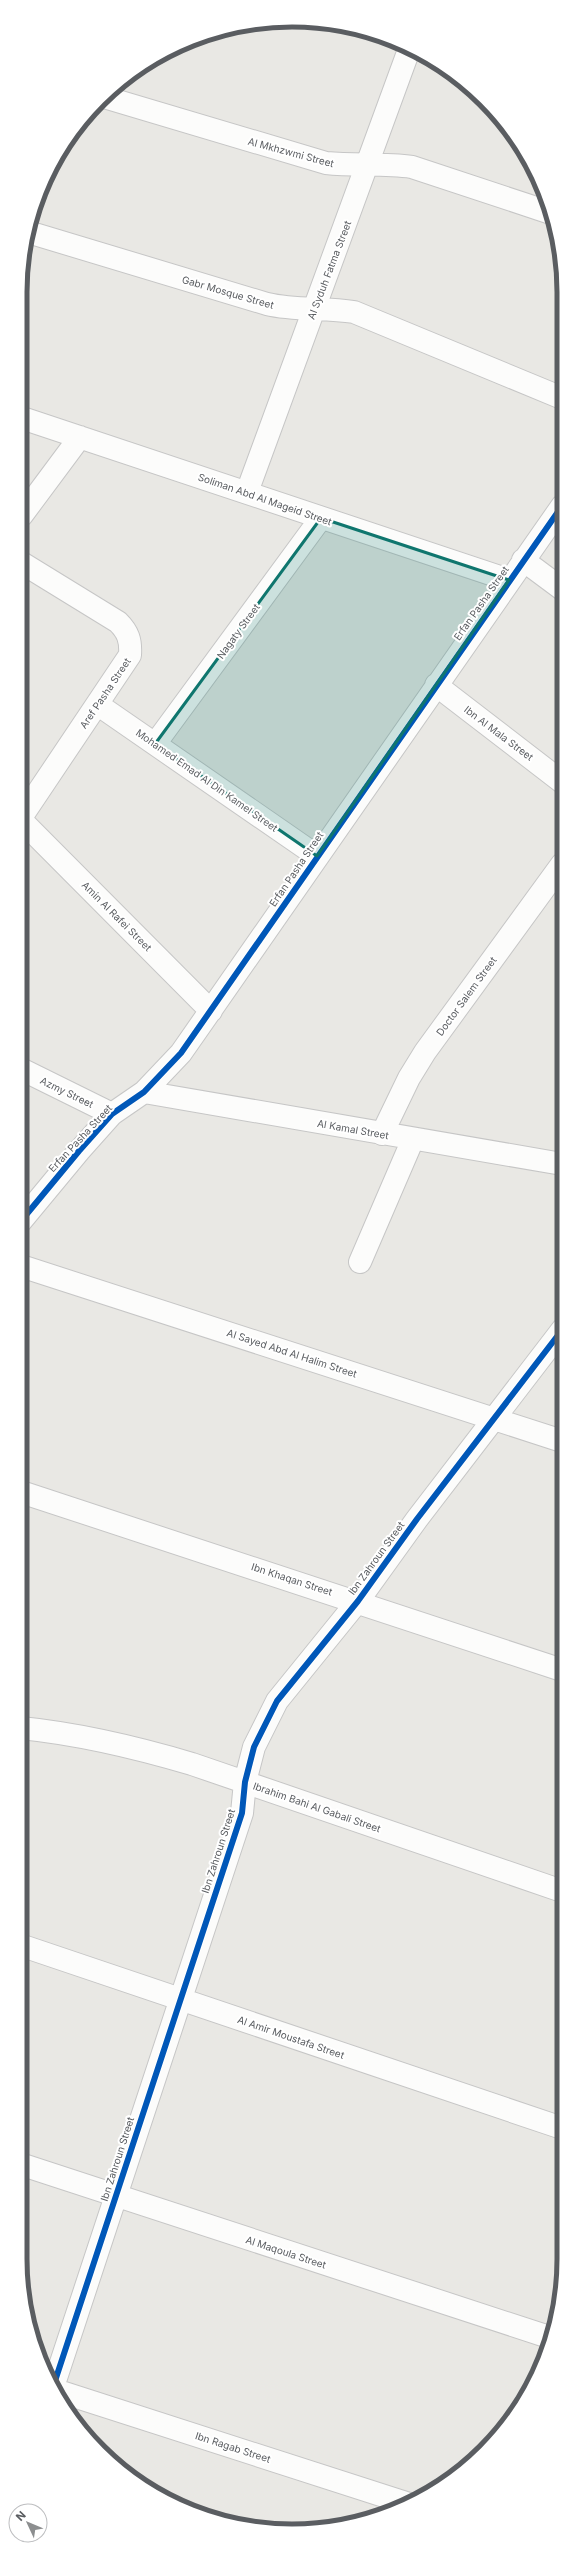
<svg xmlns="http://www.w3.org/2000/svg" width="584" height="2551" viewBox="0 0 584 2551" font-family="Inter,sans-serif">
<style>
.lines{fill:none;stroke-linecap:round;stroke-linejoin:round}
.minor-casing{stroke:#c6c6c6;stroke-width:24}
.minor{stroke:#fcfcfb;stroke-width:22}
.cycleway-casing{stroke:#fff;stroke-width:8}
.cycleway{stroke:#0057b8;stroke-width:6}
.marked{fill:#0f766e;fill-opacity:0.2;stroke:#0f766e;stroke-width:3;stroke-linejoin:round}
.labels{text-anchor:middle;stroke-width:4;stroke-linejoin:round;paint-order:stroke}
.street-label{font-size:10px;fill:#5a5d61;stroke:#fff}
.rim{fill:none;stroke:#5a5d61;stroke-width:5}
</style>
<rect width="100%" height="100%" fill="#e9e8e4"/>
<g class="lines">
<defs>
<path id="minor" d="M104,97L326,163C355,166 383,163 412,167L548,212
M28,232L267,304C296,311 325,307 354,312L562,398
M22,418L509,580
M247,492L410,47
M22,515L80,437
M523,560L562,589
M436,685L562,782
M97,704L317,856
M155,744L321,518
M22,816L130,655C131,640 128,632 118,622L22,563
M22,821L211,1011
M21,1069L112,1114
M144,1092L562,1164
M382,1134L409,1078L425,1052L562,864
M21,1221L79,1151L112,1114L144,1092L181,1053L562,506
M360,1262L413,1139
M21,1266L562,1441
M21,1492L562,1670
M21,1728C80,1734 135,1747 192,1764L562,1891
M20,1945L562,2128
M20,2164L552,2338
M54,2384L242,1813L245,1782L254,1747L277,1701L358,1601L417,1519L562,1330
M58,2391L409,2504"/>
</defs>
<!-- minor casing -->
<use href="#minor" class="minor-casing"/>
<!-- minor -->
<use href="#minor" class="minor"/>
<defs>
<path id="cycleway" d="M21,1221L79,1151L112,1114L144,1092L181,1053L562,506
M54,2384L242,1813L245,1782L254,1747L277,1701L358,1601L417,1519L562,1330"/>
</defs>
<!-- cycleway casing -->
<use href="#cycleway" class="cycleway-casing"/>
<!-- cycleway -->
<use href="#cycleway" class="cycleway"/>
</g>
<!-- marked area -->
<path class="marked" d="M321,518L509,580L317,856L155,744Z"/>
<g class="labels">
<!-- street labels -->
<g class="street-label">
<text transform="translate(291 152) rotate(15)" y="4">Al Mkhzwmi Street</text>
<text transform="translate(329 270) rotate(-69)" y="4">Al Syduh Fatma Street</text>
<text transform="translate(228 292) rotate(16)" y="4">Gabr Mosque Street</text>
<text transform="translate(265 499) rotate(19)" y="4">Soliman Abd Al Mageid Street</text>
<text transform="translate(481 603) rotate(-55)" y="4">Erfan Pasha Street</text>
<text transform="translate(238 631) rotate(-54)" y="4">Nagaty Street</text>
<text transform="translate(105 693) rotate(-56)" y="4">Aref Pasha Street</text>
<text transform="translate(499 733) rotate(37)" y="4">Ibn Al Mala Street</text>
<text transform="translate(207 780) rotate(35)" y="4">Mohamed Emad Al Din Kamel Street</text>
<text transform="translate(296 869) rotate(-56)" y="4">Erfan Pasha Street</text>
<text transform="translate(117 916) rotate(45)" y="4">Amin Al Rafei Street</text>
<text transform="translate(466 996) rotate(-54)" y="4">Doctor Salem Street</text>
<text transform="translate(67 1092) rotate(26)" y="4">Azmy Street</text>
<text transform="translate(353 1129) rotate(10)" y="4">Al Kamal Street</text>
<text transform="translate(80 1138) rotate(-47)" y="4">Erfan Pasha Street</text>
<text transform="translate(292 1353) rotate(18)" y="4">Al Sayed Abd Al Halim Street</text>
<text transform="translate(376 1558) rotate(-54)" y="4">Ibn Zahroun Street</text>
<text transform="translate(292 1579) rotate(18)" y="4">Ibn Khaqan Street</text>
<text transform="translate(317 1807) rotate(19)" y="4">Ibrahim Bahi Al Gabali Street</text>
<text transform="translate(218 1851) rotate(-72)" y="4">Ibn Zahroun Street</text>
<text transform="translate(291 2037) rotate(19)" y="4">Al Amir Moustafa Street</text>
<text transform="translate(117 2159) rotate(-72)" y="4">Ibn Zahroun Street</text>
<text transform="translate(286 2252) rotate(18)" y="4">Al Maqoula Street</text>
<text transform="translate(233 2447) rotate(18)" y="4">Ibn Ragab Street</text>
</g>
</g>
<!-- crop -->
<path d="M0 0H584V2551H0ZM292 27H292A265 265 0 0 1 557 292V2259A265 265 0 0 1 292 2524H292A265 265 0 0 1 27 2259V292A265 265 0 0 1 292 27Z" fill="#fff" fill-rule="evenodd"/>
<path class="rim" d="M292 27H292A265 265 0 0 1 557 292V2259A265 265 0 0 1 292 2524H292A265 265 0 0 1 27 2259V292A265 265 0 0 1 292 27Z"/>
<!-- north arrow -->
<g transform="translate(28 2523) rotate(314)"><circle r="19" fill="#ffffff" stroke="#bdbec0"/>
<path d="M0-3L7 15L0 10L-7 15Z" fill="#8c8e8f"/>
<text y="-6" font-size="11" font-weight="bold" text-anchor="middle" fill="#5a5d61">N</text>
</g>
</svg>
